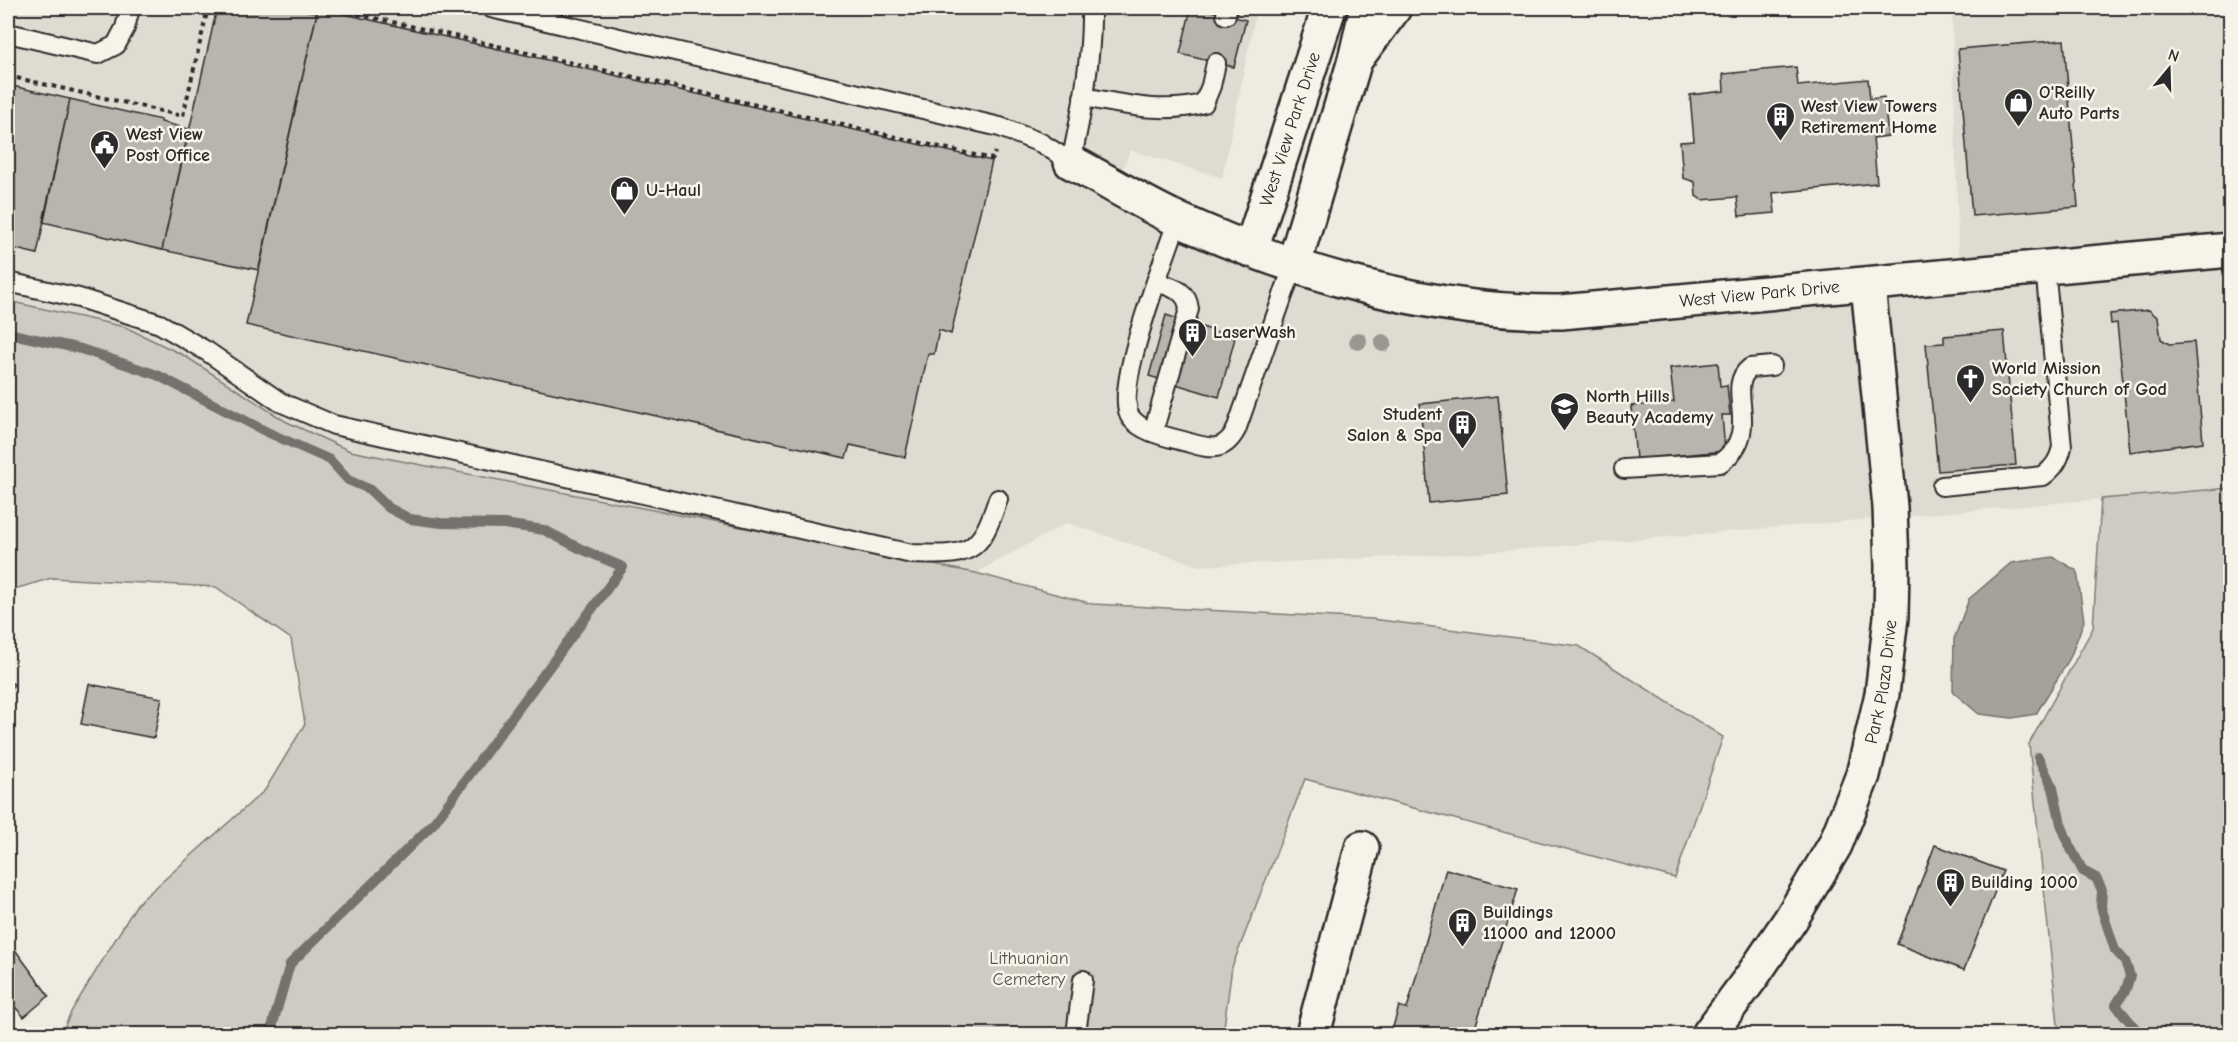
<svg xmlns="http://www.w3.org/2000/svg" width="2238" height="1042" viewBox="0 0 2238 1042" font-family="'Comic Neue',sans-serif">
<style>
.built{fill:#dedbd1}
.green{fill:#cfcbc2;stroke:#7d7b76;stroke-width:1.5}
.water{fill:#a4a29a;stroke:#74726e;stroke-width:1.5}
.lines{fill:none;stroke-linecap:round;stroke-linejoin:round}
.stream{stroke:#74726e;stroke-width:10}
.building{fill:#b8b5ae;stroke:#2b2b2b;stroke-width:1.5}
.lane-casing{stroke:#2b2b2b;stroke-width:22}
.street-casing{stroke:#2b2b2b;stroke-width:38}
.secondary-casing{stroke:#2b2b2b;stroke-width:38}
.path{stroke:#2b2b2b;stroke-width:4;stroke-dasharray:4.5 4.5;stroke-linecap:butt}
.lane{stroke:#f7f3e8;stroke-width:18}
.street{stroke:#f7f3e8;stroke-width:33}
.secondary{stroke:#f7f3e8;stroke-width:33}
.tree{fill:#9a9791}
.labels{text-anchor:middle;stroke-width:5;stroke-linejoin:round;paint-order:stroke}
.poi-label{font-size:18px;font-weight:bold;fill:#2b2b2b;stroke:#f7f3e8;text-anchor:start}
.street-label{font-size:18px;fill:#2b2b2b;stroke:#f7f3e8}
.park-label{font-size:18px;fill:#545351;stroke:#f7f3e8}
</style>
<rect width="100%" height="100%" fill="#efebe0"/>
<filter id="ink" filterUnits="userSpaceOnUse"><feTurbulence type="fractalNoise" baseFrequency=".0167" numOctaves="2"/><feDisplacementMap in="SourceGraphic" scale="12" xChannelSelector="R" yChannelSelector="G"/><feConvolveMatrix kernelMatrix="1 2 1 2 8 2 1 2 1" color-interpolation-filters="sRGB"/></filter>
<g filter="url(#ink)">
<!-- built -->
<path class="built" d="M8,8H1257L1222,178L1130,150L1117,186L1455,305L1959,276L1952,8H2230V488L1480,553L1199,566L1067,523L976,573L350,451L285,421L185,356L125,327L8,301Z"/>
<!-- green -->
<path class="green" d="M8,301L125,327L185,356L285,421L350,451L976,573L1093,604L1372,619L1579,646L1723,737L1675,878L1305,779L1232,967L1223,1034H61L72,1010L137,904L265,790L305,724L291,639L216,587L52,578L8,591Z
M2230,488V1034H2059L2029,744L2093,628L2101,499Z"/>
<!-- water -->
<path class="water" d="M2053,557L2077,571L2084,621L2070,658L2036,714L2012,718L1979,714L1953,692L1954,639L1969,599L2011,563Z"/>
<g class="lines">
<!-- stream -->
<path class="stream" d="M8,333L81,349L157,375L267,432L330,460L348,480L369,489L389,508L410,519L441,523L504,524L544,530L581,549L623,567L433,824L290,964L270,1034
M2038,757L2053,788L2061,824L2070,847L2083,871L2096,878L2102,890L2101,907L2115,950L2125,961L2130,976L2126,989L2116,1005L2140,1034"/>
</g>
<!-- building -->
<path class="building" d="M217,8H295L317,13L259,270L162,250Z
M318,8L992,161L951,334L939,330L934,354H928L905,457L850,445L846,458L246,325Z
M1191,8H1200L1246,20L1234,67L1180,54Z
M2064,40L2078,207L1972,216L1958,49Z
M1796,67L1798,86L1868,79L1870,99L1884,97L1888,136L1873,138L1877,183L1773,193L1775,213L1739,216L1737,197L1702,200L1696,196L1695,182L1683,178L1680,142L1694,141L1690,95L1724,91L1723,74Z
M8,85L70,99L37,254L8,247Z
M70,99L161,120V122L189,129L162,250L43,222Z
M2149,310L2158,318L2161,339L2169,344L2194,342L2203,442L2130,452L2117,323L2111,324L2110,314Z
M1166,315L1235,338L1219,397L1149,376Z
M2004,331L2016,465L1938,471L1926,344L1944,343V336Z
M1718,363L1720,386L1727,385L1730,415H1722L1725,451L1636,459L1631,406L1674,402L1670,368Z
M1498,396L1508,495L1429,503L1420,404Z
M8,681L14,684L8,696Z
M89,684L162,698L154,738L81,724Z
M1935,845L2003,871L1964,970L1897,944Z
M1446,869L1518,889L1475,1028L1468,1029L1467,1034H1391L1399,1006L1407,1009Z
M8,940L49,996L24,1017L16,1008L8,1014Z"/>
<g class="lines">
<defs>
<path id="lane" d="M491,8L1000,127L1041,143L1071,162C1082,111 1092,59 1091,8
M1226,15L1227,8
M8,33L98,54L116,45L125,28L130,8
M1083,97C1123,104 1165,115 1204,103L1211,86L1216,63
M1178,219C1167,253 1111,392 1131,418C1144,434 1171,437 1190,443C1211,449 1224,452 1236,430L1294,264
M8,282L79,298L160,324L208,352L280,402L334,425L912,554C969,556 980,555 998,499
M1153,432L1189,309C1187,290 1173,288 1157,282
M1624,469L1720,463C1765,431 1723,389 1750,368L1772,366
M1942,486L2043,476C2054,468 2059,460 2062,447L2045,267
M1076,1034L1083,980"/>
<g id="street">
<path id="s1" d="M1071,162C1107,181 1142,203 1179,220C1299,274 1429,313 1561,312L2230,250"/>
<path id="s2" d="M1251,249L1329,8"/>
<path d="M1294,264L1355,60L1367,8"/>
<path d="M1313,1034L1362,848"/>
<path id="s3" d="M1709,1034L1753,975L1791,919L1835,845L1863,775L1882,694L1891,617L1892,566L1890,507L1868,285"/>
</g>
<path id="secondary" d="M1355,60L1394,8"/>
</defs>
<!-- lane casing -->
<use href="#lane" class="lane-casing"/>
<!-- street casing -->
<use href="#street" class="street-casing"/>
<!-- secondary casing -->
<use href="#secondary" class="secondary-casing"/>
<!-- path -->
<path class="path" d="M331,8L993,159L995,152
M645,8L678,15
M8,76L183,116L208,8"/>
<!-- lane -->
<use href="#lane" class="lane"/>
<!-- street -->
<use href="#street" class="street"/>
<!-- secondary -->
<use href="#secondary" class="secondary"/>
</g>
<!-- trees -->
<g class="tree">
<circle cx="1358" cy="341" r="9"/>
<circle cx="1383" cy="343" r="9"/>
</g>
</g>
<!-- icons -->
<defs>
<symbol id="shop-pin" viewBox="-11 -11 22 30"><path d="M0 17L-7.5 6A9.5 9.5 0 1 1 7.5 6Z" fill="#2b2b2b" stroke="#f7f3e8"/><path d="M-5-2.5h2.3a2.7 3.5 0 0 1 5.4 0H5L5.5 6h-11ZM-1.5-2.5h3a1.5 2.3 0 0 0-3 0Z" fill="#fff"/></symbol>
<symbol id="building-pin" viewBox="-11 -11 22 30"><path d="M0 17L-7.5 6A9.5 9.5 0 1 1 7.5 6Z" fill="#2b2b2b" stroke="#f7f3e8"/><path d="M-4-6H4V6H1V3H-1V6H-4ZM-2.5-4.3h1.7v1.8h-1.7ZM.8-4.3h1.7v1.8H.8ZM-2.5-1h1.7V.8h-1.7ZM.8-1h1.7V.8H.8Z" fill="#fff"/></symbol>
<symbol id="civic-pin" viewBox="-11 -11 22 30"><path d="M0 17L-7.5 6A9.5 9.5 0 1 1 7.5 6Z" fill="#2b2b2b" stroke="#f7f3e8"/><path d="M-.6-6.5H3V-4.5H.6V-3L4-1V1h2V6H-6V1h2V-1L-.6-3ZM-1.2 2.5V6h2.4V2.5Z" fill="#fff"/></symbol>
<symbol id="church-pin" viewBox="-11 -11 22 30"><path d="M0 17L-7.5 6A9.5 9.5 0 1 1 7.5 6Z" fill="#2b2b2b" stroke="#f7f3e8"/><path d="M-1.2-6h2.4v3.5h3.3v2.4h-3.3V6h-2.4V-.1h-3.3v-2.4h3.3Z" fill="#fff"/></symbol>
<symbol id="university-pin" viewBox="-11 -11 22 30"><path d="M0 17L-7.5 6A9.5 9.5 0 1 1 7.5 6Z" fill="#2b2b2b" stroke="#f7f3e8"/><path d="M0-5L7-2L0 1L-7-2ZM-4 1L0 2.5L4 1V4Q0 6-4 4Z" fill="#fff"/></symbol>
</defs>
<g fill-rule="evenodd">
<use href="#shop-pin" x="2002" y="86" width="33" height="45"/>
<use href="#building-pin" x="1764" y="100" width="33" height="45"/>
<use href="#civic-pin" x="88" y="128" width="33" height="45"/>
<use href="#shop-pin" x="608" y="174" width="33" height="45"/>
<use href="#building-pin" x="1176" y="316" width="33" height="45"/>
<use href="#church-pin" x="1954" y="362" width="33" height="45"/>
<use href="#university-pin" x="1548" y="390" width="33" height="45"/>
<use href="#building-pin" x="1446" y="408" width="33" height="45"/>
<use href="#building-pin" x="1934" y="866" width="33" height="45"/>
<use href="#building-pin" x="1446" y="906" width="33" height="45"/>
</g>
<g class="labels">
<!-- poi labels -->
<g class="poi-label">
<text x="2039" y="98">O'Reilly<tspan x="2039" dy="21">Auto Parts</tspan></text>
<text x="1801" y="112">West View Towers<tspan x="1801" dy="21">Retirement Home</tspan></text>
<text x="126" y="140">West View<tspan x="126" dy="21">Post Office</tspan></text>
<text x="646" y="196">U-Haul</text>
<text x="1213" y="338">LaserWash</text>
<text x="1992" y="374">World Mission<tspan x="1992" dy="21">Society Church of God</tspan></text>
<text x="1586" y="402">North Hills<tspan x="1586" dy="21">Beauty Academy</tspan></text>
<text x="1442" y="420" text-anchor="end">Student<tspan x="1442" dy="21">Salon &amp; Spa</tspan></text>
<text x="1971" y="888">Building 1000</text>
<text x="1483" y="918">Buildings<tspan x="1483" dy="21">11000 and 12000</tspan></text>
</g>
<!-- street labels -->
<g class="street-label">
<text dy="6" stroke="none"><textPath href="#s2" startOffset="126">West View Park Drive</textPath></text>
<text dy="6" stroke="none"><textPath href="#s1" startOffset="718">West View Park Drive</textPath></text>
<text dy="6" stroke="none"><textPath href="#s3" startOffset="398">Park Plaza Drive</textPath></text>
</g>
<!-- park labels -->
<g class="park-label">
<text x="1029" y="964">Lithuanian<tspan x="1029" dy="21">Cemetery</tspan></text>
</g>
</g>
<!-- margin -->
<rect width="2238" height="1042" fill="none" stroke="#f7f3e8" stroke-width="30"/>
<rect x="15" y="15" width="2208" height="1012" fill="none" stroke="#2b2b2b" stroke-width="2" filter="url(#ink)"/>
<!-- north arrow -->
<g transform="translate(2169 69) rotate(19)" stroke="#f7f3e8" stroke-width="4.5" paint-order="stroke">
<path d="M0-4.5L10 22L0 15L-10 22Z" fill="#2b2b2b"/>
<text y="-9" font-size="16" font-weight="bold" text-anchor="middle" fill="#2b2b2b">N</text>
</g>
</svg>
